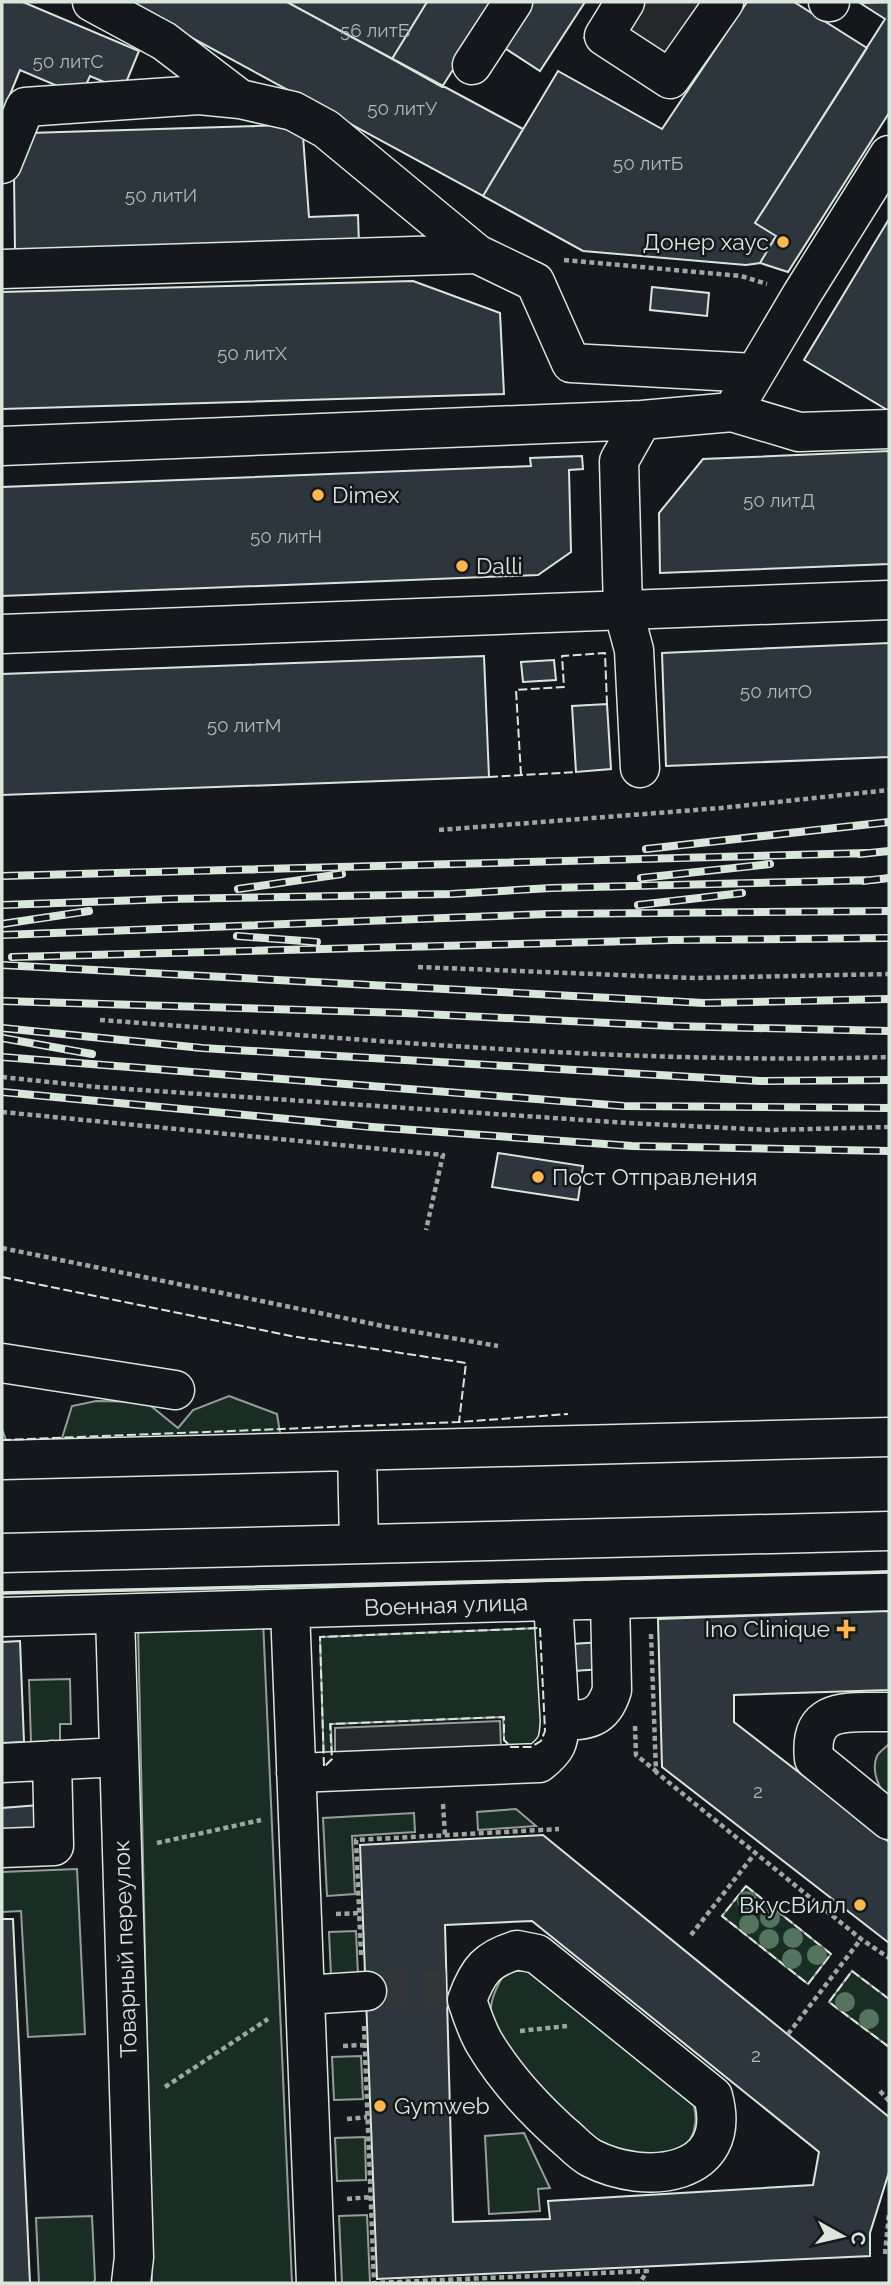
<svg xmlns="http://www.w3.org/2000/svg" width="891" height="2285" viewBox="0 0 891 2285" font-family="Raleway,sans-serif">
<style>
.green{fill:#1a2d24;stroke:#939e99;stroke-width:2}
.parking{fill:#24282b;stroke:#939e99;stroke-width:2}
.building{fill:#2c363c;stroke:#d8e6dc;stroke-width:2;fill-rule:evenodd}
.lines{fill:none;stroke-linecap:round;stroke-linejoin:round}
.minor-tunnel{stroke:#313739;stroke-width:38;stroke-dasharray:38 19;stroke-linecap:butt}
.minor-casing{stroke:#d8e6dc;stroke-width:41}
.path{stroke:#9da8a2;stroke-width:4.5;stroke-dasharray:5 3.5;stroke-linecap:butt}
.minor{stroke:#14181c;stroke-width:38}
.rail-casing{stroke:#d8e6dc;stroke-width:8}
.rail{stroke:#14181c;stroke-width:5;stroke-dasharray:16;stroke-linecap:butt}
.fence{stroke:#d8e6dc;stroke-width:2;stroke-dasharray:9 3.5;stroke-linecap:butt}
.wall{stroke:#d8e6dc;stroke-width:3.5}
.tree{fill:#55745f}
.poi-dot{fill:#ffb74d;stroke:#14181c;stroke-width:2.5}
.labels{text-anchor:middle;stroke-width:5;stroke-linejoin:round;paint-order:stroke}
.number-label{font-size:19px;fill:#adbab4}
.poi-label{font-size:23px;fill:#d8e6dc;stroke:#14181c;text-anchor:start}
.street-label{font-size:23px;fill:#d8e6dc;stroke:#14181c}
</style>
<rect width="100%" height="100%" fill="#14181c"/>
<!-- green -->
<path class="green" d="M229,1396L277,1414L282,1445L2,1464V1429L11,1454L58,1451L72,1406L96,1401L146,1402L178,1428L193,1410Z
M263,1620L292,2283H152L138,1624Z
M540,1628L545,1731L531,1747H511L504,1740L503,1717L331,1724L332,1759L324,1767L320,1637Z
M70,1679L71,1724H60V1741L31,1742L29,1680Z
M889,1744V1798C878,1789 871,1770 877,1756C879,1752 886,1747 889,1744Z
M516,1809L536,1826L478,1830L477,1812Z
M414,1813L415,1832L352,1836L355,1894L327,1896L323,1818Z
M77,1869L85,2034L28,2037L21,1911L2,1912V1872Z
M746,1886L831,1954L808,1984L722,1916Z
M356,1931L358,1975L331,1976L329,1932Z
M506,1971H532L693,2099C694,2107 697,2117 695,2125C689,2171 623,2156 596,2142C567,2127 497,2048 491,2016C489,2000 498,1984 506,1971Z
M852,1971L889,1999V2047L829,2002Z
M361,2056L363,2099L334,2100L332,2057Z
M524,2133L550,2188L538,2189L540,2211L489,2214L485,2136Z
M365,2137L366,2180L337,2181L335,2138Z
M367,2215L370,2283H342L339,2216Z
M92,2216L95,2280L93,2283H39L36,2218Z"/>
<!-- parking -->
<path class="parking" d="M606,2H738L675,96L584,38Z
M500,1721L501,1749L335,1756V1728Z"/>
<!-- building -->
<path class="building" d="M2,2H23L139,51L123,90L90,76L81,96L20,70L2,114Z
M126,2H287L523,129L483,196Z
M287,2H427L392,59Z
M427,2H496L442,87L392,59Z
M528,2H585L540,71L500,45Z
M747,2H794L867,48L755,223L776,236L760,263L746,265L583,251L483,196L558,71L662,129Z
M889,2V113L788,272L760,263L776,236L755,223L885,19L860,3Z
M289,125L303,136L309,217L358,215L359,245L15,252L14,175L29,133Z
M889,219V411L804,360Z
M413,281L500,313L504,394L2,409V292Z
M652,287L709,293L707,316L650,310Z
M889,451V564L660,573L659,513L703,459Z
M582,456L583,469L569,470L571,552L538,575L2,596V487L531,466L530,458Z
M889,643V757L666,766L662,653Z
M484,656L489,777L2,795V674Z
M554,660L556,680L523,682L521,662Z
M607,704L611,769L576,772L572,706Z
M498,1153L583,1166L578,1200L492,1187Z
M889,1611V1690L734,1695V1722L889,1842V1943L662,1767L658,1619Z
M20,1641L24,1742L2,1743V1642Z
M601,1642L602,1669L574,1671L572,1644Z
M39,1805L41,1836L2,1838V1808Z
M543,1835L889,2117V2172L870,2233V2256L377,2279L360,1845ZM532,1921L819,2152L813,2185L548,2201L550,2219L453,2222L445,1925Z
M2,1919H13L30,2283H2Z"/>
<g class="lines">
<!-- minor-tunnel -->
<path class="minor-tunnel" d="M367,1991L446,1988"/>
<defs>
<path id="minor" d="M92,2L164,41L240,99L293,111L326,129L477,254L535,282L571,363L754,373
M625,2L604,36L670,79L724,2
M828,2H830
M472,65L513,2
M2,164L25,107L199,95L240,99
M2,269L477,254
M732,412L799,432L889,429
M2,446L642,420L732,412L802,294L889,155
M2,634L889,600
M640,768L634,650L623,609L619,461L642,420
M2,1363L175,1390
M357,1451L359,1544
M2,1460L889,1437
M2,1553L889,1531
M553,1601L560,1721
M290,1609L316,2283
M115,1614L134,2257L131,2283
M2,1617L889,1591
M889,1712C850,1713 808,1704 814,1759L889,1820
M2,1763L119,1757
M296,1773L539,1763C557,1749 559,1743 560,1721C587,1720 603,1720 612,1690L610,1600
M2,1848L54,1846L52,1760
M517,1950L537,1954L713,2096C735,2177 645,2186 591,2158C580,2152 571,2141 562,2134C532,2107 506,2079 485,2044C477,2031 472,2015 467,2000C478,1970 487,1959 517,1950Z
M305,1995L367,1991"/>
</defs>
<!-- minor casing -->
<use href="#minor" class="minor-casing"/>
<!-- path -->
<path class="path" d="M564,260L741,276L767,284
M439,830L721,808L889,790
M418,967L694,978L889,974
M100,1020C362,1039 626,1065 889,1057
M2,1077L97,1087L628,1123L770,1130L889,1127
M2,1112L443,1155L426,1230
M2,1248L393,1328L498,1346
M651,1634L656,1772L861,1939L889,1958
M635,1726L636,1755L656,1771
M443,1804L445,1835
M157,1843L261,1820
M336,1914L359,1913
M691,1935L756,1852
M361,1955L356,1840L559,1829
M364,2026L374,2283L647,2271L640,2283
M520,2031L567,2026
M788,2034L861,1939
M343,2046L364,2045
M165,2087L268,2019
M880,2091L889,2101
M347,2119L367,2117
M347,2199L371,2197
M885,2254L889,2213"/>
<!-- minor -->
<use href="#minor" class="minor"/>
<defs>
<path id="rail" d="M646,849L889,822
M860,854L889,851
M2,876L867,853
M641,878L770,864
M864,881L889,878
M238,889L342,874
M2,905L169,899L451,894L551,888L873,880
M638,905L742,893
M2,924L89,911
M2,935L547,914L889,911
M237,936L317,942
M12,957L671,940L889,938
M2,965L704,1003L889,999
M2,1001L404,1013L671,1026L889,1031
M2,1028L202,1048L760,1081L889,1080
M2,1038L92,1054
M2,1057L624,1106L889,1108
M2,1092L372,1127L632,1146L889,1151"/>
</defs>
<!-- rail casing -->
<use href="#rail" class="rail-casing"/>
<!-- rail -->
<use href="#rail" class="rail"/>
<!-- fence -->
<path class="fence" d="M521,775L516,690L564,687L562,656L605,653L607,704
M489,777L576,772
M2,1277L291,1336L466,1363L459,1422
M2,1440L459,1422L568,1414
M540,1628L545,1731L541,1741L531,1747H511L504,1740V1717L330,1724L332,1759L324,1767L320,1637Z
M746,1886L831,1954L808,1984L722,1916Z
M889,1999L852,1971L829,2002L889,2047"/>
<!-- wall -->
<path class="wall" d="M2,1593L889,1572"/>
</g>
<!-- trees -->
<g class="tree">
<circle cx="747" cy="1901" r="10"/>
<circle cx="770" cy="1918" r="10"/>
<circle cx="749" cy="1924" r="10"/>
<circle cx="793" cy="1938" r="10"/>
<circle cx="769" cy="1939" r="10"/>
<circle cx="817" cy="1955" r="10"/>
<circle cx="792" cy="1959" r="10"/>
<circle cx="845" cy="2002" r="10"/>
<circle cx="869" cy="2019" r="10"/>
</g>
<!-- markers -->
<g class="poi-dot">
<circle cx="783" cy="242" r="7"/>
<circle cx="318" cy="495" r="7"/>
<circle cx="462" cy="566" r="7"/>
<circle cx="538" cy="1177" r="7"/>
<path d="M842.5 1618.5h7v7h7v7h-7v7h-7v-7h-7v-7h7z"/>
<circle cx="860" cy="1905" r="7"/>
<circle cx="380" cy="2106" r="7"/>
</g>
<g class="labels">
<!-- number labels -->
<g class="number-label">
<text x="375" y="37">56 литБ</text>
<text x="68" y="68">50 литС</text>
<text x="402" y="115">50 литУ</text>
<text x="648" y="170">50 литБ</text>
<text x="161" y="202">50 литИ</text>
<text x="252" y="360">50 литХ</text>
<text x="779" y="507">50 литД</text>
<text x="286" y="543">50 литН</text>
<text x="776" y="698">50 литО</text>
<text x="244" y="732">50 литМ</text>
<text x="758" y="1798">2</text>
<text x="756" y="2062">2</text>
</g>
<!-- poi labels -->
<g class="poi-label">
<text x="769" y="250" text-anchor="end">Донер хаус</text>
<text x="332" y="503">Dimex</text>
<text x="476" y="574">Dalli</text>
<text x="552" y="1185">Пост Отправления</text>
<text x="830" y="1637" text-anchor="end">Ino Clinique</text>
<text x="846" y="1913" text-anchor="end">ВкусВилл</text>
<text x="394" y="2114">Gymweb</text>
</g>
<!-- street labels -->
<g class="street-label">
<text transform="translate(446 1605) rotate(-2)" y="8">Военная улица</text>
<text transform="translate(125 1949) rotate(-92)" y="8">Товарный переулок</text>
</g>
</g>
<!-- border -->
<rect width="891" height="2285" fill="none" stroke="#d8e6dc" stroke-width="7"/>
<!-- north arrow -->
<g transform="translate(842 2236) rotate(98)" stroke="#14181c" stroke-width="5" paint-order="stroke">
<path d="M0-5L12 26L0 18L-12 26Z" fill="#d8e6dc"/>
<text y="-10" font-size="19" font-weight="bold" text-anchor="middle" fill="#d8e6dc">С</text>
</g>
</svg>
